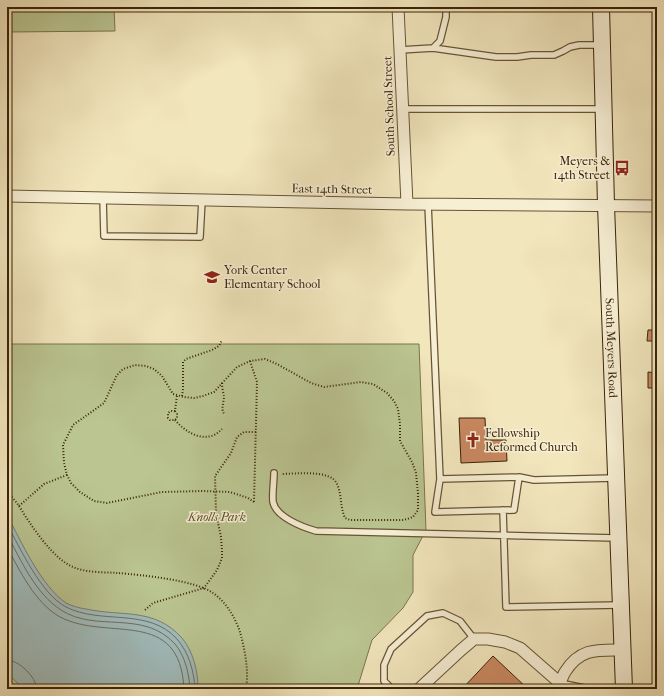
<svg xmlns="http://www.w3.org/2000/svg" width="664" height="696" viewBox="0 0 664 696" font-family="'IM FELL French Canon',serif">
<style>
.green{fill:#bac591;stroke:#7a744d}
.water{fill:#a1bcbc;stroke:#777f74}
.lines{fill:none;stroke-linecap:round;stroke-linejoin:round}
.shore{stroke:#6d7062;stroke-width:1}
.building{fill:#c98861;stroke:#392309}
.lane-casing{stroke:#675436;stroke-width:8}
.street-casing{stroke:#675436;stroke-width:13}
.secondary-casing{stroke:#392309;stroke-width:18}
.path{stroke:#392309;stroke-width:2;stroke-dasharray:1 2;stroke-linecap:butt}
.lane{stroke:#f7efd4;stroke-width:5.5}
.street{stroke:#f7efd4;stroke-width:11}
.secondary{stroke:#f7efd4;stroke-width:16}
.labels{text-anchor:middle;stroke-width:3;stroke-linejoin:round;paint-order:stroke}
.street-label{font-size:12px;fill:#392309;stroke:#f7efd4}
.poi-label{font-size:12px;fill:#392309;stroke:#f7efd4;text-anchor:start}
.park-label{font-size:12px;font-style:italic;fill:#594c2b;stroke:#f7efd4}
</style>
<rect width="100%" height="100%" fill="#f2e6bd"/>
<filter id="stains"><feTurbulence type="fractalNoise" baseFrequency=".005" numOctaves="4"/><feColorMatrix values="0 0 0 0 .2 0 0 0 0 .09 0 0 0 0 .02 0 0 0 .5 -.17"/></filter>
<radialGradient id="worn" r=".72"><stop offset=".6" stop-color="#630" stop-opacity="0"/><stop offset="1" stop-color="#630" stop-opacity=".3"/></radialGradient>
<!-- green -->
<path class="green" d="M7,7H114L115,31L7,32Z
M7,344H419L426,530L413,555V592L403,608L372,640L357,689H7Z"/>
<!-- water -->
<path class="water" d="M7,515C21,541 41,586 66,603C72,606 79,608 86,609C122,617 154,607 182,638C193,651 198,671 198,689H24L7,673Z"/>
<g class="lines">
<!-- shore -->
<path class="shore" d="M7,524C20,548 41,594 66,607C101,625 148,607 177,639C189,653 194,671 195,689
M7,534C21,561 36,594 61,610C96,633 143,609 175,644C185,656 189,673 190,689
M7,547C20,571 35,603 60,617C108,642 180,606 184,689
M7,660C19,660 36,677 37,689"/>
</g>
<!-- building -->
<path class="building" d="M648,330H657V341H647Z
M648,372L657,373V388H648Z
M459,418H485L486,440H506L507,461L461,463Z
M493,656L528,689H462Z"/>
<g class="lines">
<defs>
<path id="lane" d="M433,48L496,57H517L531,55H554L563,51L570,47L579,45H601
M400,50L433,48L440,41L446,17V7
M402,109H602
M103,198L104,236L200,237L202,200
M428,204L440,479L435,512L514,510L519,477
M274,473C274,482 272,493 273,502C276,517 302,527 316,531L616,538
M440,479L519,477L534,480L615,478
M503,510L506,607L620,605
M560,683L589,689
M392,689L384,681V665L391,649L427,616L443,613L460,621L474,639"/>
<path id="street" d="M398,7L407,204
M7,196L407,204L657,206
M419,689L461,650L474,639H488L505,642L520,648L560,683
M558,689C560,683 562,677 565,672C580,648 597,650 622,650"/>
<g id="secondary">
<path id="s1" d="M601,7L606,205L624,689"/>
</g>
</defs>
<!-- lane casing -->
<use href="#lane" class="lane-casing"/>
<!-- street casing -->
<use href="#street" class="street-casing"/>
<!-- secondary casing -->
<use href="#secondary" class="secondary-casing"/>
<!-- path -->
<path class="path" d="M250,361L257,382L254,502
M222,383C222,387 223,392 224,396C224,404 220,409 225,415
M182,396L183,389V362L186,359L212,350L219,346L222,340
M175,411L177,414V418L175,420H170L168,418V413L171,411H175L177,395
M175,420C187,434 207,445 222,429
M7,493C15,499 19,506 24,514C35,531 54,559 73,567C87,573 104,572 118,573C141,575 195,580 213,593C226,602 235,617 240,632C245,650 249,671 246,689
M254,502L248,498L230,492L203,491L162,492L107,503L94,501L80,492L71,483L67,475L64,463L63,445L73,425L104,403L117,375L123,369L135,365L146,366L154,369L162,376L173,394L184,397L194,398L203,396L214,392L237,367L250,361L265,359L277,364L311,383L324,387L361,382L373,384L387,393L394,401L398,409L400,424V441L412,462L416,473L418,493V510L413,517L404,520H350L345,518C340,507 342,495 337,484C331,469 295,474 281,474
M19,506L44,484L67,475
M145,610L153,603L204,588L217,570L222,558V551L221,537L216,513L215,476L231,453L237,437L244,432H256"/>
<!-- lane -->
<use href="#lane" class="lane"/>
<!-- street -->
<use href="#street" class="street"/>
<!-- secondary -->
<use href="#secondary" class="secondary"/>
</g>
<!-- icons -->
<defs>
<symbol id="bus-bare" viewBox="-9 -9 18 18"><path d="M-5-6H5V4H4V6H2V4H-2V6H-4V4H-5ZM-3.5-4V0h7V-4ZM-3.5 1.2v1.5H-2V1.2ZM2 1.2v1.5H3.5V1.2Z" fill="#8f2418" stroke="#f7efd4" stroke-width="2.5" paint-order="stroke"/></symbol>
<symbol id="school-bare" viewBox="-9 -9 18 18"><path d="M0-5L7-2L0 1L-7-2ZM-4 1L0 2.5L4 1V4Q0 6-4 4Z" fill="#8f2418" stroke="#f7efd4" stroke-width="2.5" paint-order="stroke"/></symbol>
<symbol id="church-bare" viewBox="-9 -9 18 18"><path d="M-1.2-6h2.4v3.5h3.3v2.4h-3.3V6h-2.4V-.1h-3.3v-2.4h3.3Z" fill="#8f2418" stroke="#f7efd4" stroke-width="2.5" paint-order="stroke"/></symbol>
</defs>
<g fill-rule="evenodd">
<use href="#bus-bare" x="611" y="157" width="22" height="22"/>
<use href="#school-bare" x="201" y="266" width="22" height="22"/>
<use href="#church-bare" x="462" y="429" width="22" height="22"/>
</g>
<g class="labels">
<!-- street labels -->
<g class="street-label">
<text transform="translate(389 106) rotate(-92)" y="4">South School Street</text>
<text transform="translate(332 189) rotate(1)" y="4">East 14th Street</text>
<text dy="4" stroke="none"><textPath href="#s1" startOffset="341">South Meyers Road</textPath></text>
</g>
<!-- poi labels -->
<g class="poi-label">
<text x="610" y="165" text-anchor="end">Meyers &amp;<tspan x="610" dy="14">14th Street</tspan></text>
<text x="224" y="274">York Center<tspan x="224" dy="14">Elementary School</tspan></text>
<text x="485" y="437">Fellowship<tspan x="485" dy="14">Reformed Church</tspan></text>
</g>
<!-- park labels -->
<g class="park-label">
<text x="217" y="521">Knolls Park</text>
</g>
</g>
<!-- margin -->
<rect width="664" height="696" fill="none" stroke="#f2e6bd" stroke-width="24"/>
<rect x="8" y="8" width="648" height="680" fill="none" stroke="#392309" stroke-width="2"/>
<rect x="12" y="12" width="640" height="672" fill="none" stroke="#392309"/>
<rect width="100%" height="100%" filter="url(#stains)"/>
<rect width="100%" height="100%" fill="url(#worn)"/>
</svg>
